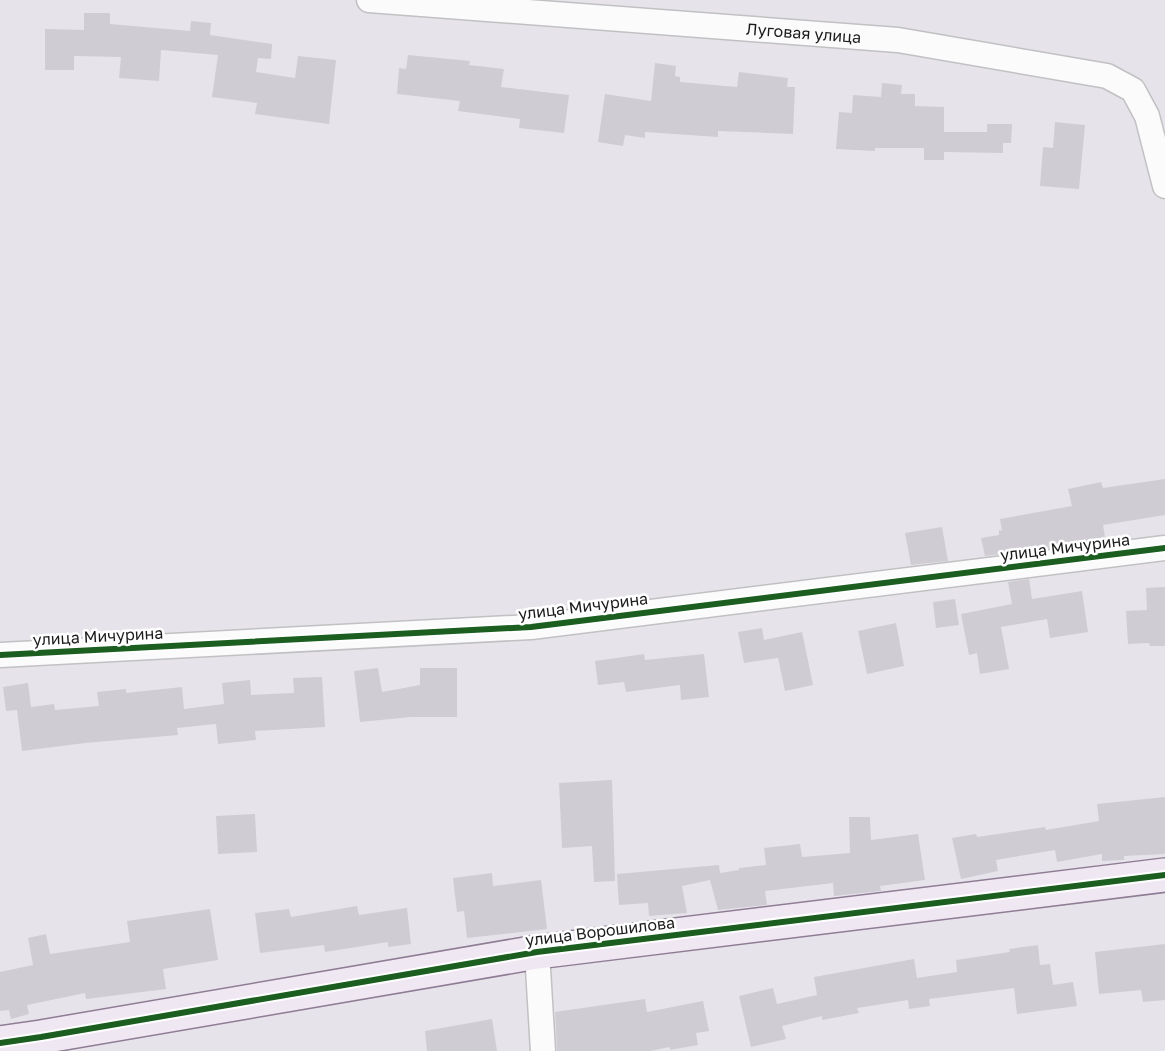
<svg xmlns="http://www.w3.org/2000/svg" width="1165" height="1051" viewBox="0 0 1165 1051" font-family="'Golos Text',sans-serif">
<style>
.building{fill:#cfcdd3}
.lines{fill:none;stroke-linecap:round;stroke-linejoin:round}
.street-casing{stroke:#c1c0c2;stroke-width:27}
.secondary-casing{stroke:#8f7c95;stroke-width:36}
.street{stroke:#fbfbfc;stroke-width:24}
.secondary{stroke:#efe8f2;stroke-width:33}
.cycleway-casing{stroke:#fff;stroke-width:10}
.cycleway{stroke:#1b5e20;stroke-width:6}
.labels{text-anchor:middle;stroke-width:5;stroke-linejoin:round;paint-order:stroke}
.street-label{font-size:16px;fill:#1b1b1b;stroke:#fff}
</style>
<rect width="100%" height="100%" fill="#e6e4ea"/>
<!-- building -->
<path class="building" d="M84,13H110V24L190,31L191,21L211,23L210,35L272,44L271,59L258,58L256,72L295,78L298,56L336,60L329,124L255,114L257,103L212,97L218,55L161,50L159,81L119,78L121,57L74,56V70H45V29L84,30Z
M408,55L470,61L469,65L504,69L501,87L569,95L564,133L519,128L520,119L458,111L460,101L397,94L399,68L406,69Z
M655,63L676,66L675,76L680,77V82L737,87L739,72L788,78L787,87H795L793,134L718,131V137L645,132V138L625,135L623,146L598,142L605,94L651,101Z
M882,83L902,85L901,94H915V106L944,107V132H987V124H1012L1011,143H1003V153L944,152V160H924V148H875V151L836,149L839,112L852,113L853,95L881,97Z
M1055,122L1085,125L1079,189L1040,186L1043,147L1053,148Z
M1165,479V515L1103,525L1105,537L1052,548L985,556L981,538L999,535V530L1002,531L1000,519L1072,506L1068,489L1101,482L1103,488Z
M942,527L948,561L911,565L905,533Z
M1029,579L1032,599L1082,591L1088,632L1050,638L1047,619L1001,627L1009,669L980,674L977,653L969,655L961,614L1012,604L1008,582Z
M1165,587V646H1150L1149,643L1128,644L1126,611L1147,610L1146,588Z
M955,599L959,625L936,628L933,602Z
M896,623L904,666L867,674L858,631Z
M762,628L764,640L802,632L813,685L785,691L778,658L744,663L738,632Z
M644,654L645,660L704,654L709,697L681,700L680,685L626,692L624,682L598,685L595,661Z
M378,668L382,692L420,685V668H457V717H411L360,722L354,671Z
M322,677L325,727L255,731L256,740L218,744L216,724L177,728L178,735L85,743L22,751L17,710L6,711L3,687L28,683L31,707L54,704L55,710L99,706L97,692L126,689V693L182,687L184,709L224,704L222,683L250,680L251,695L294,693L293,678Z
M612,780L615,881L594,882L592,846L562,848L559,783Z
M1165,797V854L1124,856V860L1102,861V854L1057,862L1055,850L996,860L998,871L961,879L952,838L976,834L977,837L1045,827L1046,830L1099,821L1097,804Z
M255,814L257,852L218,854L216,816Z
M849,817H870L871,840L918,834L925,880L880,886L881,891L834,896L833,883L765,891L767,905L718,910L710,880L682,886L687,913L649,916L648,903L619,905L617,874L719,865L720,873L739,870V868L766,865L764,848L800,844L802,857L850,853Z
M492,873L493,886L541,880L547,929L467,938L464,911L457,912L453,878Z
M357,906L359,915L407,908L411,944L388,947V942L325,952L324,945L260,953L255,913L289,909L291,917Z
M210,909L218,960L163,969L166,989L86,999L85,993L27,1005L29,1014L11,1019L9,1010L0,1011V972L33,965L28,938L46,934L50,954L130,942L127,921Z
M1165,944V1000L1143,1002L1141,990L1099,994L1095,952Z
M1038,945L1040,965L1050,964L1053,985L1073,982L1077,1006L1017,1014L1014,988L929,999L930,1006L909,1009L908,1000L857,1008L859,1013L822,1020V1016L782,1026L786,1039L751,1047L739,996L773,988L777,1004L817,995L814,977L914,959L917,978L957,972L956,960L1010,952L1009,949Z
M645,999L647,1012L703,1001L709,1031L696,1033L698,1045L670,1050V1047L650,1051H557L555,1012Z
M492,1019L497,1051H427L425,1031Z"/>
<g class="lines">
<defs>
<g id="street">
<path id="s1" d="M369,0L898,40L1107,76L1133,90L1147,116L1165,186"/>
<path d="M0,655L531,627L1165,548"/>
<path d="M537,952L543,1051"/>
</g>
<path id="secondary" d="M0,1043L41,1037L537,952L1165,875"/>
</defs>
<!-- street casing -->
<use href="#street" class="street-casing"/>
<!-- secondary casing -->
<use href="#secondary" class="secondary-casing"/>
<!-- street -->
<use href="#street" class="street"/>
<!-- secondary -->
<use href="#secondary" class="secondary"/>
<defs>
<path id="cycleway" d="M0,655L531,627L1165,548
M0,1043L41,1037L537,952L1165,875"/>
</defs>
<!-- cycleway casing -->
<use href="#cycleway" class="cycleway-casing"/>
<!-- cycleway -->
<use href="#cycleway" class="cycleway"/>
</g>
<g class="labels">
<!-- street labels -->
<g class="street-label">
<text dy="6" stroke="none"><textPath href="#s1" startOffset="436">Луговая улица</textPath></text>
<text transform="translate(1065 547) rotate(-7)" y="6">улица Мичурина</text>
<text transform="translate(583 606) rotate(-7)" y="6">улица Мичурина</text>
<text transform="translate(98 636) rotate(-3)" y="6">улица Мичурина</text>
<text transform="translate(600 931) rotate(-7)" y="6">улица Ворошилова</text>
</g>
</g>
</svg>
